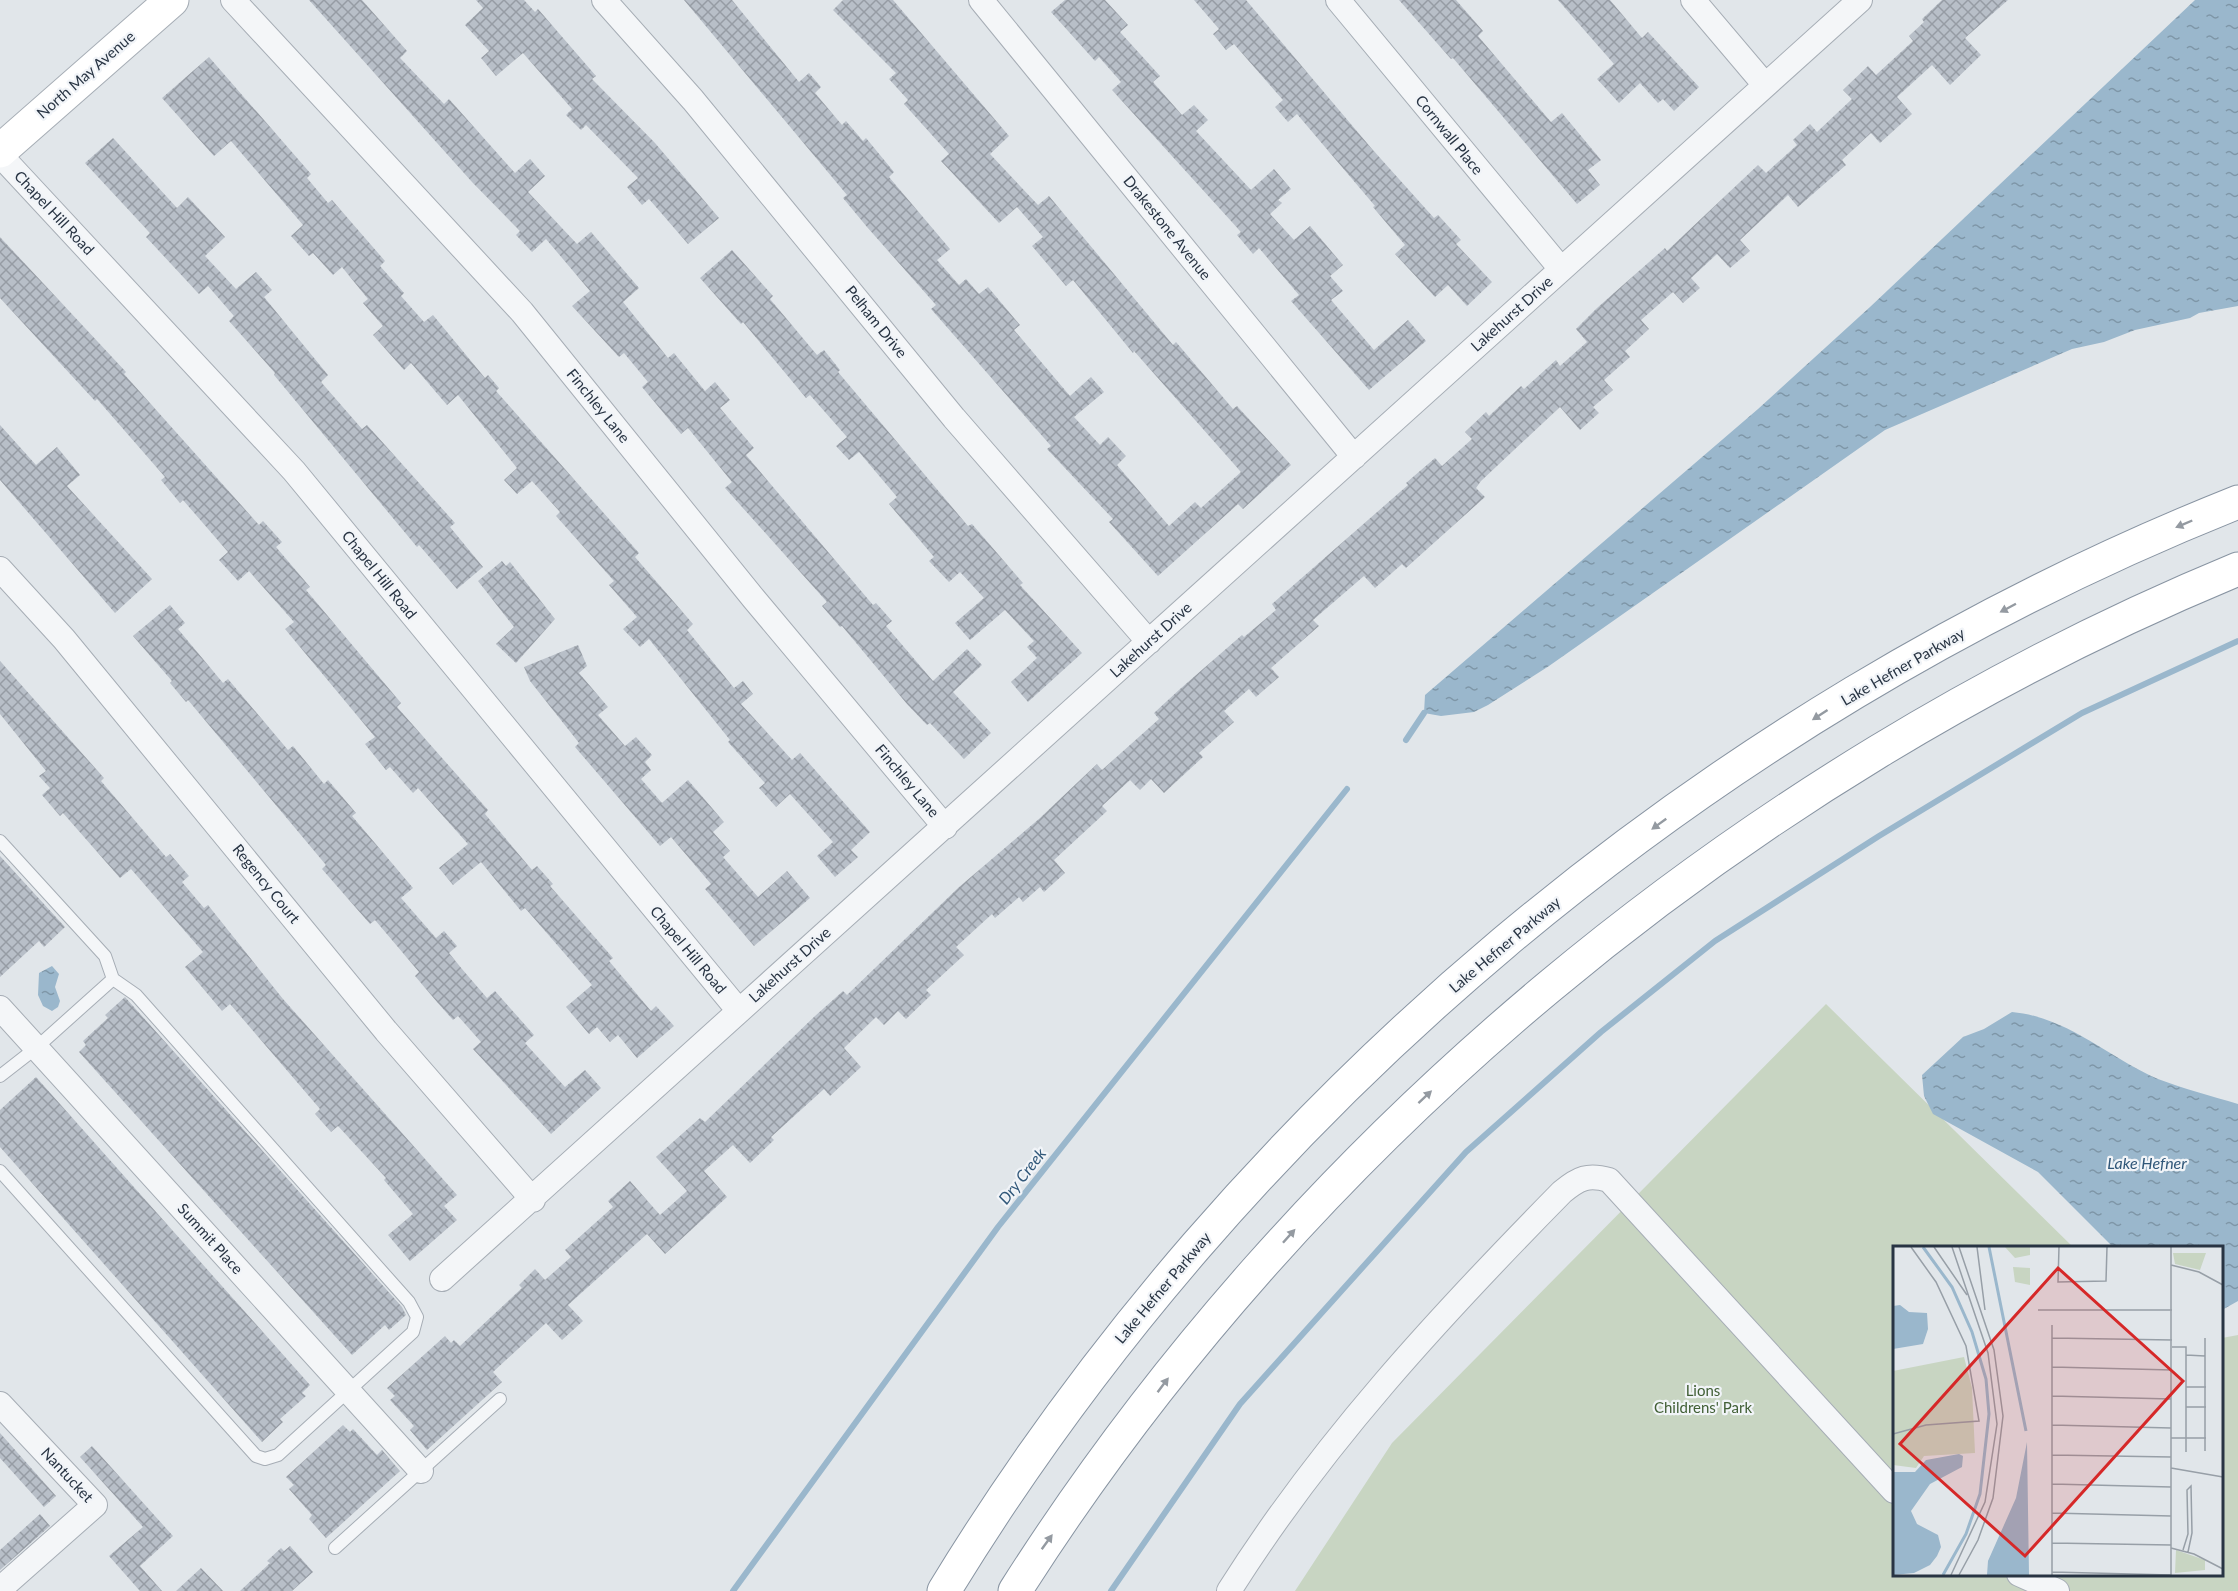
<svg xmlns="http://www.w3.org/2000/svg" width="2238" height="1591" viewBox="0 0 2238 1591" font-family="Lato,sans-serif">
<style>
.green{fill:#c8d5c2}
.water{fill:url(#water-ripples)}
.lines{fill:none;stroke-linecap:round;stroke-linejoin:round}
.stream{stroke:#9ab7cc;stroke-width:6}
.building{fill:url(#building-cross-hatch)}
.service-casing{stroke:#a6adb5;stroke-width:14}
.minor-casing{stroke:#a6adb5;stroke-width:26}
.secondary-casing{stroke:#a6adb5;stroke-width:35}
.motorway-casing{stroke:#8894a2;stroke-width:35}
.service{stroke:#f4f6f8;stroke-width:12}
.minor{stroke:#f4f6f8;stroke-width:24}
.secondary{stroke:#fff;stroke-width:33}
.motorway{stroke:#fff;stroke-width:33}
.oneway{fill:#949aa1}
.labels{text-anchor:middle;stroke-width:4.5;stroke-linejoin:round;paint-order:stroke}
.street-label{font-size:15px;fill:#283443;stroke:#f1f4f8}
.park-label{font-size:15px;fill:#415f35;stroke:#f1f4f8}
.water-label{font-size:16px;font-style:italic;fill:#305779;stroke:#f1f4f8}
.inset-river{fill:none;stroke:#9ab7cc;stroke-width:3}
.inset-road{fill:none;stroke:#979fa7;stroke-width:1.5}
.view{fill:#d62828;fill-opacity:0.15;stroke:#d62828;stroke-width:3}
.inset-edge{fill:none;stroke:#283443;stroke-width:3}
</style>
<defs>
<pattern id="water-ripples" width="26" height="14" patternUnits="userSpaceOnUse" patternTransform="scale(1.5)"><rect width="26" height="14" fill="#9ab7cc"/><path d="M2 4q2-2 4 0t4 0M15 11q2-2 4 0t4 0" fill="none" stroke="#7e96a7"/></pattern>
<pattern id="building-cross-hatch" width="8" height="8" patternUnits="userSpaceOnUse" patternTransform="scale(1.5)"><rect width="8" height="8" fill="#b8bfc8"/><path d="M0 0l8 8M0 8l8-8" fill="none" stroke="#969ca4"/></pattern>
</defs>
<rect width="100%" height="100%" fill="#e1e6ea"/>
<!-- green -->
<path class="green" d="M1826,1004L2073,1247L1894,1248V1574H2222V1338L2238,1335V1591H1295L1392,1443Z"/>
<!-- water -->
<path class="water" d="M2195,0H2238V306L2199,313L2190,318L2135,330L2104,342L2072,349L1885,430L1549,666L1488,705L1474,712L1441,716L1424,713L1425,695L1758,409L1870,307Z
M52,966L59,974L55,987L60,1001L58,1007L52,1011L43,1006L38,995L39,973Z
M2012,1012C2068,1017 2109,1058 2158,1079C2184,1089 2212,1096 2238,1104V1301L2222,1310V1248L2113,1247L2038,1172L1933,1114L1924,1096L1922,1075L1963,1037L1984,1029Z"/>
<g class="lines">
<!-- stream -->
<path class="stream" d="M1406,740L1424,713
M733,1591L998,1227L1347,789
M1111,1591L1240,1404L1466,1152L1601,1032L1715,941L1879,836L2082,713L2238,641"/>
</g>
<!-- building -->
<path class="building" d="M309,0H362L407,51L400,58L444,104L449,99L515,173L530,159L545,176L528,192L577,244L591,232L639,288L623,302L668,358L674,353L705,391L715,382L730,400L720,408L754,448L746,455L873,605L876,603L892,621L886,626L933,681L967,649L982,665L953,692L991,733L964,759L930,723L927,725L907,704L842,626L840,627L822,606L827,602L725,488L732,482L688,428L681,434L642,387L648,382L624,353L619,357L572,306L590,291L546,239L532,252L516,235L520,231L472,182Z
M476,0H524L535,12L538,9L596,76L592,79L655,143L719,218L688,244L649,199L642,205L627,187L638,178L586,125L581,130L566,115L572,109L523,53L496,76L481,58L489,51L465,25L483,8Z
M684,0H732L799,82L809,73L821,87L815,93L842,125L846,121L863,141L866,138L894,172L889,177L950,249L937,260L959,285L966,279L979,294L988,287L1020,325L1014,330L1070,396L1091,377L1104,392L1074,417L1100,445L1108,437L1126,456L1117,465L1169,526L1195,502L1201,508L1241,472L1134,351L1133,353L1073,280L1066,286L1032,246L1043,237L1017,207L999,223L941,161L949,154L904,104L908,100L889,79L896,73L833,10L843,0H893L1009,136L990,154L1038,205L1049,196L1173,345L1176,342L1233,409L1237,406L1291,465L1243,509L1238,504L1158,576L1109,522L1113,519L1047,449L1051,446L931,309L936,305L867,227L843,198L847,195Z
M1065,0H1105L1128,25L1120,32L1160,76L1153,82L1182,115L1194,105L1208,120L1196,131L1251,190L1274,169L1291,189L1278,200L1282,203L1270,214L1294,240L1310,226L1343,265L1330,276L1343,291L1331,300L1374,350L1408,320L1426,341L1369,390L1291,301L1299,295L1259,248L1253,254L1237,235L1241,232L1112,90L1121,82L1099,57L1095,61L1051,12Z
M1194,0H1246L1372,149L1434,218L1438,215L1461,240L1456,244L1492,282L1467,306L1448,285L1435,297L1395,254L1405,245L1373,207L1375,206L1297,114L1288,122L1275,107L1283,100L1234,44L1226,50L1213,34L1219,29Z
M1399,0H1456L1483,31L1478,36L1551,122L1562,113L1601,160L1588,170L1600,185L1577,204L1453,58L1451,59Z
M1558,0H1610L1642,38L1648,32L1699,87L1674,111L1663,99L1658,103L1640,83L1619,103L1597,79L1614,64Z
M1942,0H2008L1965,38L1981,55L1950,85L1932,65L1897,97L1912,114L1880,143L1871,133L1842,160L1846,165L1798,207L1788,195L1740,240L1750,251L1730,268L1717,254L1691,278L1700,288L1683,303L1673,292L1641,320L1649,329L1625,351L1630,357L1604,380L1613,390L1593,407L1599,413L1580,430L1560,407L1481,481L1476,488L1485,497L1406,568L1402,564L1375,588L1364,576L1313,620L1319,626L1271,668L1279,677L1256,697L1249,689L1224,711L1234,722L1199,753L1203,757L1164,793L1151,779L1140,790L1130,780L1102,806L1107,811L1054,860L1065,873L1044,892L1040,887L1023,902L1019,897L995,918L992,914L956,947L964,955L926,990L931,995L906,1019L898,1011L884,1025L876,1017L844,1048L861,1067L830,1096L824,1089L771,1137L774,1140L750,1163L733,1145L704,1171L727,1197L665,1254L647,1234L568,1305L583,1321L562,1340L546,1323L493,1372L502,1382L427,1450L410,1430L414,1426L390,1400L395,1396L387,1388L445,1336L451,1343L454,1340L460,1346L522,1288L519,1285L535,1269L545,1280L571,1257L565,1250L613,1207L608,1201L630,1181L660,1215L687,1191L656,1157L700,1118L705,1122L815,1016L843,991L847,995L958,888L1040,818L1097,764L1102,770L1159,719L1154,713L1180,689L1242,635L1244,637L1276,610L1272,604L1408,485L1406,483L1435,458L1442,466L1472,439L1465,432L1486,412L1489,416L1521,386L1524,389L1556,360L1560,366L1587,342L1576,329L1597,308L1665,248L1667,251L1758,165L1766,173L1797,145L1793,140L1810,124L1817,132L1852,99L1843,90L1868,66L1876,75L1913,41L1909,36L1924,22L1922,19Z
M209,57L311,174L307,178L328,203L332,200L385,261L380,266L404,293L401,296L424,322L433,315L485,378L488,375L499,388L496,391L639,553L635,557L693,624L687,630L734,688L743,681L753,694L741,704L792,760L800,753L870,832L851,850L858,857L835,877L817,856L833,842L790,794L776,807L759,788L765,783L728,742L730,740L649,639L640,647L623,629L637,617L609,585L614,581L556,516L560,512L532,481L517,494L504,480L517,468L458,395L447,405L411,363L404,370L373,335L383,326L363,303L368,299L342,267L333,275L313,253L309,256L291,236L303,225L231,141L214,156L162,98Z
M113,138L177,208L188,197L225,237L205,256L236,289L256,272L272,290L264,297L328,375L321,382L362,429L367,425L455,523L450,527L483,567L457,589L419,545L417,547L274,375L275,373L229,321L234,316L208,286L199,294L146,237L150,233L85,163Z
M0,237L126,372L124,374L259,525L263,521L282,542L276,547L310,587L306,590L401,703L397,707L488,810L485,814L532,870L537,866L553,884L550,886L613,958L609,961L651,1011L656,1006L674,1026L637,1058L618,1035L610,1042L597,1027L589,1034L566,1007L592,985L525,908L521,911L481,862L453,885L439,868L468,844L418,788L413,793L390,767L386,770L365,744L375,737L285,629L294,622L249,571L238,581L219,560L228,552L183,500L180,503L161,480L165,477L97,399L95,401L0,298Z
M732,250L773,296L770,299L817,355L824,350L840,370L838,372L968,526L972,524L1023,583L1020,585L1082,653L1028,702L1011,682L1037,658L1027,647L1034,641L1005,610L970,640L955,623L984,598L960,572L949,582L929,561L934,557L889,504L897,497L859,452L849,460L836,446L847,437L810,395L806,398L743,322L741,324L700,278Z
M0,425L36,465L57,447L80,475L67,486L152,579L115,613L0,480Z
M502,561L506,566L510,562L555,619L516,663L496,644L514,627L478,581Z
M170,605L185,623L178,629L223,683L228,679L288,750L293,746L324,784L328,780L356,813L352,816L413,888L401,898L436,938L444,931L457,946L449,953L462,969L487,998L495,991L534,1035L525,1043L565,1087L585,1070L601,1088L551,1134L473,1049L481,1042L458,1016L453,1020L437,1002L415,976L419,972L375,920L370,924L322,869L326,865L188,700L186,702L170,683L172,681L133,636Z
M578,645L587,666L579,673L608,707L598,715L625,746L636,737L652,755L645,762L651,770L641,779L662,803L688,780L724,822L713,832L730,851L723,857L758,897L787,871L810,898L754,946L705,889L711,884L671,837L660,846L575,747L579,743L530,681L524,667Z
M0,661L104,778L101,781L166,857L170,854L189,876L182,882L204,908L208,905L283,999L457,1195L444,1206L457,1220L410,1261L388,1235L413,1214L384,1180L386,1178L338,1126L331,1132L315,1114L320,1109L230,1004L222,1011L185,967L203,952L131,869L120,878L63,813L60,816L42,795L50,788L39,776L46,771L0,714Z
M0,856L65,927L44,947L39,941L0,977Z
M125,997L402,1307L406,1315L389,1330L385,1325L352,1355L79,1052L86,1045L83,1041L108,1018L105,1015Z
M36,1077L310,1385L302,1393L306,1396L280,1419L283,1422L262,1442L0,1147V1110Z
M343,1425L350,1432L353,1429L377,1455L382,1450L400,1471L326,1538L309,1519L312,1515L289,1489L294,1485L286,1477Z
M0,1433L56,1496L44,1507L0,1458Z
M92,1446L173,1536L140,1566L162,1591H140L109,1556L143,1527L80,1457Z
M40,1514L50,1526L0,1570V1550Z
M290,1546L313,1572L292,1591H240L270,1563L267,1561L281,1548L284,1551Z
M201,1568L223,1591H176Z"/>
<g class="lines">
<defs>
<path id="service" d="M0,841L105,956L113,979L36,1048L0,1076
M0,1171L256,1456L265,1459L278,1455L413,1332L417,1317L409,1302L136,995L113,979
M335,1548L500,1399"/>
<path id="minor" d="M233,0L522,312L754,599L945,827
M604,0L693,100L954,418L1149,642
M981,0L1354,457
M1338,0L1561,269
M1693,0L1765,85
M0,155L294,471L739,1011
M0,569L64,639L386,1031L533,1200
M0,1008L421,1471
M442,1279L1860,0
M0,1404L95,1505L0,1589
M2019,1574L2057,1591
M1229,1591C1322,1443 1441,1315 1562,1192C1579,1178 1588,1174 1609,1180L1894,1491"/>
<path id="secondary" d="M0,151L172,0"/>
<path id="motorway" d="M944,1591C1241,1104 1708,713 2238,502
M1015,1591C1302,1139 1744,773 2238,569"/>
</defs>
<!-- service casing -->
<use href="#service" class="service-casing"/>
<!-- minor casing -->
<use href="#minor" class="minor-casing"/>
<!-- secondary casing -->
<use href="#secondary" class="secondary-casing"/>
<!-- motorway casing -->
<use href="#motorway" class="motorway-casing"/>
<!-- service -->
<use href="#service" class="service"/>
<!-- minor -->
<use href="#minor" class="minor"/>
<!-- secondary -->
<use href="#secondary" class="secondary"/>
<!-- motorway -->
<use href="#motorway" class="motorway"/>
</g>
<!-- one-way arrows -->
<defs><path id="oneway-solid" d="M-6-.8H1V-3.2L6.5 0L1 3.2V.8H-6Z" transform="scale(1.5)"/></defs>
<g class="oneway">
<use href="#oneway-solid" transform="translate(2184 524) rotate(157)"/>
<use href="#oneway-solid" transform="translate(2008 608) rotate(152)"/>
<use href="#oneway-solid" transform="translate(1820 715) rotate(147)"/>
<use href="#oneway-solid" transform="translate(1659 824) rotate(144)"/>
<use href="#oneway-solid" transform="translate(1425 1097) rotate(-43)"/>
<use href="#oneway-solid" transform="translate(1289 1236) rotate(-48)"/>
<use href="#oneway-solid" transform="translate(1163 1385) rotate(-53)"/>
<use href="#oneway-solid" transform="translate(1047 1542) rotate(-54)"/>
</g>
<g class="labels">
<!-- street labels -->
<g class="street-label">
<text transform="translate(86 75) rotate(-41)" y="5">North May Avenue</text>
<text transform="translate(1449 135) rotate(51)" y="5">Cornwall Place</text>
<text transform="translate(54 213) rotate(47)" y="5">Chapel Hill Road</text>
<text transform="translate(1167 228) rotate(51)" y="5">Drakestone Avenue</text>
<text transform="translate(1512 314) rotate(-42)" y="5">Lakehurst Drive</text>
<text transform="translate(876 322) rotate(51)" y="5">Pelham Drive</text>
<text transform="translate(598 406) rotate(51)" y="5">Finchley Lane</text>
<text transform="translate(379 575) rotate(51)" y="5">Chapel Hill Road</text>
<text transform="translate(1151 640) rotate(-42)" y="5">Lakehurst Drive</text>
<text transform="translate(1903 667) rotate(-30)" y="5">Lake Hefner Parkway</text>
<text transform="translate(907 781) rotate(50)" y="5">Finchley Lane</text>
<text transform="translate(266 884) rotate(51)" y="5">Regency Court</text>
<text transform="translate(1505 945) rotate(-40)" y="5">Lake Hefner Parkway</text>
<text transform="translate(688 950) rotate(50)" y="5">Chapel Hill Road</text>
<text transform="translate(790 965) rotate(-42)" y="5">Lakehurst Drive</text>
<text transform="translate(210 1239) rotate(48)" y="5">Summit Place</text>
<text transform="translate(1163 1288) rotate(-50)" y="5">Lake Hefner Parkway</text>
<text transform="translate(67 1475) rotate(47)" y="5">Nantucket</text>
</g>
<!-- park labels -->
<g class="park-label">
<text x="1703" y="1396">Lions<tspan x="1703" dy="17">Childrens' Park</tspan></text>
</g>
<!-- water labels -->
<g class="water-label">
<text x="2147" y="1169">Lake Hefner</text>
<text transform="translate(1022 1176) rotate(-52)" y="6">Dry Creek</text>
</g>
</g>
<!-- overview -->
<g transform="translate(1893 1246)">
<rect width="330" height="330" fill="#e1e6ea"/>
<path d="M280,7H313L307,24L282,18ZM283,304L312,314V324L282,327Z" fill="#c8d5c2"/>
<path d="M112,1H137V9L122,12ZM120,21L137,22V39L122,36ZM71,111L79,142L82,207L31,210L23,222L0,219V125Z" fill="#c8d5c2"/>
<path d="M7,59L16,66L34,67L35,83L30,98L0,103V60ZM134,196L136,329H94L95,315L123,252ZM66,208L70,210L69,221L37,238L18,265L24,278L45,289L48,301L44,310L37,319L21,327L0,329V226H22L33,214Z" fill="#9ab7cc"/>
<path class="inset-river" d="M30,1L59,41L79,86L93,133L96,168L87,248L73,288L50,329M96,1L133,185"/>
<path class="inset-road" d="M41,1L74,49M84,1L92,64M166,1L165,36L213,35L214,1M278,1V329M278,19L306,26L330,39M145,64H279M159,79V329M159,92L279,94M312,92V205M279,101H293V206M293,109L312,110M159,121L279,124M293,141H313M159,150L278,153M293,161H313M159,179L278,182M0,188L33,179L86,175L73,100L43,36L18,1M278,192H313M159,209L278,211M278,222L330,231M159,238L278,241M159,267L278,270M159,297L278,299M278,302L301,308L330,323M290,304L295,288L294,244L298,240L299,287L295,306M159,326L278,329M58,329L92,256L104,178L95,107L59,1M66,329L85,294L100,252L110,170L101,104L66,1"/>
<path class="view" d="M165,22L290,135L132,310L7,198Z"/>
<rect width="330" height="330" class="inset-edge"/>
</g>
</svg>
